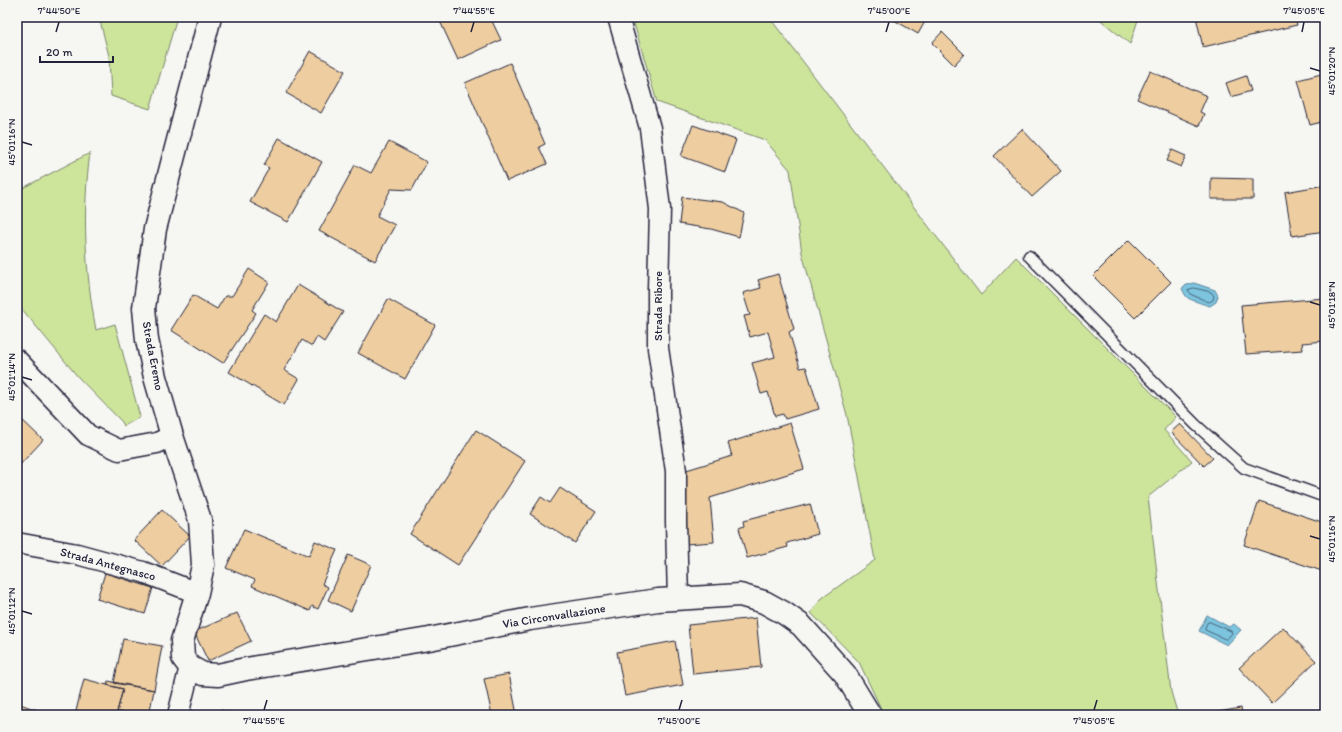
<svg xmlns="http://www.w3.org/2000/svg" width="1342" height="732" viewBox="0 0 1342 732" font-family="Itim,sans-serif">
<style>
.green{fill:#cde59b;stroke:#78846b}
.water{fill:#7dc4de;stroke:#59839d}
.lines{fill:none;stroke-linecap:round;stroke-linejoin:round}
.shore{stroke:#46637c;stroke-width:1}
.building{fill:#eecea0;stroke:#22223b}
.service-casing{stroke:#22223b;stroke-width:13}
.minor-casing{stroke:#22223b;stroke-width:23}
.secondary-casing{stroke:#22223b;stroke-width:25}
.service{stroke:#f6f6f2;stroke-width:10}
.minor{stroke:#f6f6f2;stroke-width:20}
.secondary{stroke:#f6f6f2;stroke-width:22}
.ticks{fill:none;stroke:#22223b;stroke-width:1.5}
.labels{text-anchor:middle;stroke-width:3;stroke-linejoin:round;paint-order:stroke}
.street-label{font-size:12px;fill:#22223b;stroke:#f6f6f2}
.neatline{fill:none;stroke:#22223b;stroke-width:1.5}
.ticks-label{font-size:10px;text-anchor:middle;fill:#22223b}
</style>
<rect width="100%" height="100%" fill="#f6f6f2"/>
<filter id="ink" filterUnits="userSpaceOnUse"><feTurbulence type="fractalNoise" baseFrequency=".025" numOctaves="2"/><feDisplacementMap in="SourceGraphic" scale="8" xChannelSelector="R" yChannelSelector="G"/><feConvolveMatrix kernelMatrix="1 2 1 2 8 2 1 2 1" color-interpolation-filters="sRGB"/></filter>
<g filter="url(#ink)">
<!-- green -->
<path class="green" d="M99,17H177L150,109L111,96L109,56Z
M632,17H769L981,295L1016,257L1176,417L1164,430L1192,461L1148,497L1171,692L1178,715H884L859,662L811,613L821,599L875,560L847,415L802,253L790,170L765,140L657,102Z
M1097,17H1139L1130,44Z
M90,153C82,211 85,272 96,330L115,324L140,417L124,426L122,422L78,377L17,303V191Z"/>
<!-- water -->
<path class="water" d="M1194,283L1215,290L1218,296L1216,302L1210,306C1206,305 1191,300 1188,298C1185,296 1184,292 1182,289L1184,286Z
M1207,615L1229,627L1234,624L1241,630L1227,645L1199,631Z"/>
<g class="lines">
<!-- shore -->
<path class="shore" d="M1194,288L1211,292L1214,296L1213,300L1209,302L1192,295L1188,290Z
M1208,622H1210L1231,631L1232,633L1227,639H1225L1205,630V628Z"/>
</g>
<!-- building -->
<path class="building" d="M438,17H490L501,40L458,60Z
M889,17H925L927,18L918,34Z
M1196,17H1295L1297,25L1203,47Z
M942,32L964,54L954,65L932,43Z
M310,51L345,71L321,113L286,93Z
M510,63L545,144L539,147L547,164L507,181L465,83Z
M1150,71L1207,96L1200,112L1204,114L1199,126L1137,99Z
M1325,73V121L1310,125L1298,80Z
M1246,76L1251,91L1231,97L1226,83Z
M693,125L736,140L725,172L681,156Z
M1022,129L1061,171L1032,197L994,156Z
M279,138L322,162L288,222L250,202L269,168L264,165Z
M389,142L427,162L412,190L391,189L377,216L395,225L375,261L319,231L355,165L371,173Z
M1172,150L1186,156L1181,167L1167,161Z
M1211,178L1253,179V199H1211Z
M1325,185V231L1292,236L1285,192Z
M682,197L723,202L744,213L739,237L711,229L679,224Z
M1129,240L1171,282L1135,318L1093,276Z
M249,269L269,282L252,310L256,313L223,363L171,330L193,295L217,309L225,296H232Z
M778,274L794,329L789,332L800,368L806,367L819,409L785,419L783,414L775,416L768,392L761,394L752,363L775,357L768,332L750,337L744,316L750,315L743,293L761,288L758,280Z
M298,285L343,312L324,342L317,337L312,346L302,340L284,370L299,379L284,405L229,372L264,314L276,322Z
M1325,298V341L1302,343L1303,350L1246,354L1241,305Z
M388,299L435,325L405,379L358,353Z
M17,415L43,440L17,468Z
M790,423L804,469L710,498L714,542L686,544L680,472L732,456L728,443Z
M1180,424L1213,458L1204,466L1171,432Z
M476,430L525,461L458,565L410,534Z
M560,488L596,511L575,543L530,514L541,497L550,503Z
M1259,501L1325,523V572L1244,545Z
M810,504L818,534L787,543L788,547L747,558L739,528L744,526L743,521Z
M162,510L190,536L162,566L134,540Z
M244,529L309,556L315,541L337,550L322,584L328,587L318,609L312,606L310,611L252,586L255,580L226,568Z
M348,555L371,565L351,611L328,600Z
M105,573L153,588L145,614L97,599Z
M237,613L251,641L208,661L194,632Z
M756,618L761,667L693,674L688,625Z
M1283,627L1316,661L1272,703L1239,668Z
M123,639L162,646L154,690L114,683Z
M675,641L683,685L625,696L617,652Z
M509,674L517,715H492L484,679Z
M84,679L123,689L117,712L141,715H75Z
M108,681L154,690L149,715L117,712L123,689L107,685Z
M17,703L40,711L38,715H17Z
M1241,708L1242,715H1201Z
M221,710L238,715H220Z"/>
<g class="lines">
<defs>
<path id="service" d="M1029,256L1196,425L1244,468L1325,497"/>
<path id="minor" d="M618,17L650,128L660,209L658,290V348L676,471V521L678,599
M17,360L88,435L119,450L157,443L172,436
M17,543L77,554L143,572L197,593
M178,715L190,667"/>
<path id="secondary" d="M210,17L155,229L144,308L147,340L155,377L172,436L200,520L203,565L197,593L182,641L183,658L190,667L203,674L218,675L246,669L429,639L530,619L658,600L740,595L764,602L784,613L801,625L845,674L870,715"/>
</defs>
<!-- service casing -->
<use href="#service" class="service-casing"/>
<!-- minor casing -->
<use href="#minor" class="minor-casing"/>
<!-- secondary casing -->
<use href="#secondary" class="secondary-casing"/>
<!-- service -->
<use href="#service" class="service"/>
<!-- minor -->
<use href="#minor" class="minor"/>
<!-- secondary -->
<use href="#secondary" class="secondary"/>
</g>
</g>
<!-- ticks -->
<path class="ticks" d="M56,32L59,22M471,32L474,22M886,32L889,22M1302,32L1304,22M1310,68L1320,71M22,142L32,145M1310,302L1320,305M22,377L32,380M1310,536L1320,539M22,611L32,614M264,710L267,700M679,710L682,700M1094,710L1097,700"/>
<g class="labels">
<!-- street labels -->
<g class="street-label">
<text transform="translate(658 306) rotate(-90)" y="4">Strada Ribore</text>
<text transform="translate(153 356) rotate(79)" y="4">Strada Eremo</text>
<text transform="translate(108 564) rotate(15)" y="4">Strada Antegnasco</text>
<text transform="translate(554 616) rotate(-9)" y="4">Via Circonvallazione</text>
</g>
</g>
<!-- margin -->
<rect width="1342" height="732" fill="none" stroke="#f6f6f2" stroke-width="44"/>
<!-- scale -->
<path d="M40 56v6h73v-6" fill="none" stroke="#22223b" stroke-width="2"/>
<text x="46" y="56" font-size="12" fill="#22223b" stroke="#f6f6f2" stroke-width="3" paint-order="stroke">20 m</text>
<rect x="22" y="22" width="1298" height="688" class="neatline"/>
<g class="ticks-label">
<text x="59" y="14">7°44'50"E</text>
<text x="474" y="14">7°44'55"E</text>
<text x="889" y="14">7°45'00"E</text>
<text x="1304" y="14">7°45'05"E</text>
<text transform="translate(1331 71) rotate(-90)" y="4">45°01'20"N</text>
<text transform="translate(11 142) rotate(-90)" y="4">45°01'16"N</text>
<text transform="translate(1331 305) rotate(-90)" y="4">45°01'18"N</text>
<text transform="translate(11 377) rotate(-90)" y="4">45°01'14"N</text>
<text transform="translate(1331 539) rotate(-90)" y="4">45°01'16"N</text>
<text transform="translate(11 611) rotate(-90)" y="4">45°01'12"N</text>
<text x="264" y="724">7°44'55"E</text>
<text x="679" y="724">7°45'00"E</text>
<text x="1094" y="724">7°45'05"E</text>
</g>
</svg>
